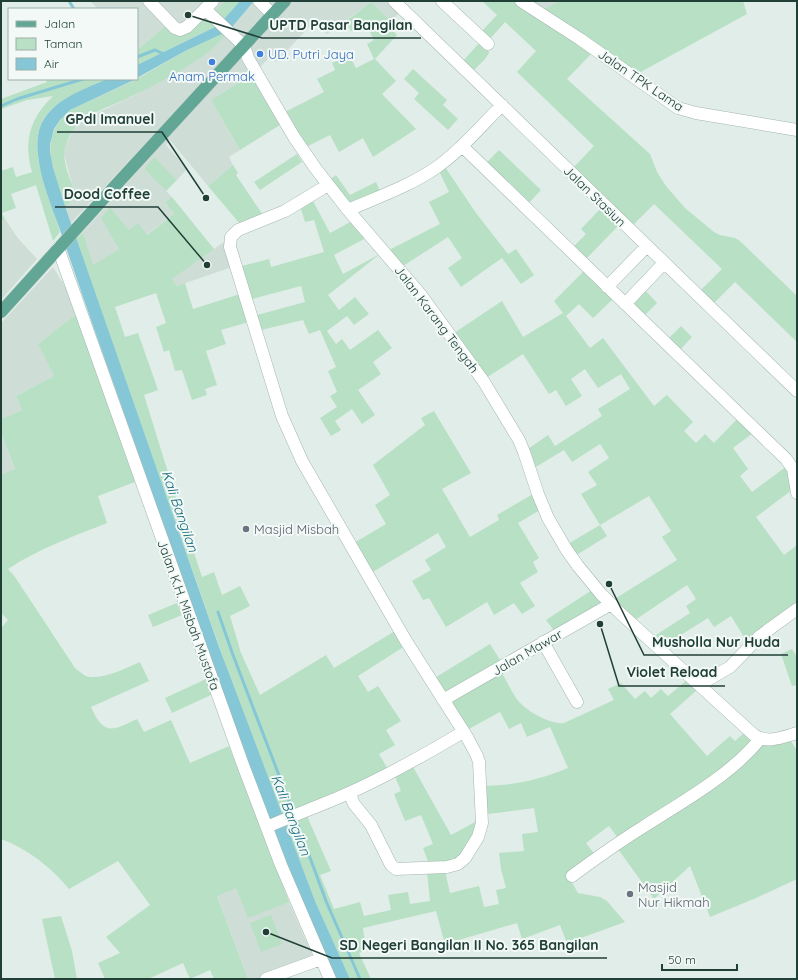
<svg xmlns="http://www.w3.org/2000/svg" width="798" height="980" viewBox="0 0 798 980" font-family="Quicksand,sans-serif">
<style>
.built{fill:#cfddd7}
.green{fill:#b8e0c4}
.water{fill:#85c7d6}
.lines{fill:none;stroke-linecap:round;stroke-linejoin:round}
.stream{stroke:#85c7d6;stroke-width:3}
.minor-casing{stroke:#a3b5af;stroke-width:13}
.major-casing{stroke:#c1c9c7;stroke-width:13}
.minor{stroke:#fff;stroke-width:12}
.major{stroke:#62a696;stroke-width:12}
.shop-dot{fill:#3f7fe0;stroke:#f2f9f6;stroke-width:1.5}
.worship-dot{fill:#6b7280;stroke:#f2f9f6;stroke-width:1.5}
.labels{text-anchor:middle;stroke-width:4;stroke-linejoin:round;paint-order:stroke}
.shop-label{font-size:13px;fill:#366cbe;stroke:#f2f9f6;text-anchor:start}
.street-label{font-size:13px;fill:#203f37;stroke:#f2f9f6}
.worship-label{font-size:13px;fill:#5b616d;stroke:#f2f9f6;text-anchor:start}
.water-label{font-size:14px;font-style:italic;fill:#166b7f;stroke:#f2f9f6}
.leader{fill:none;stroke:#203f37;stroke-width:1.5}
.callout-dot{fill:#203f37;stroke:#f2f9f6;stroke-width:1.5}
.callout-label{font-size:14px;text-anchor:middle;font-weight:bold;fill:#203f37;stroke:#f2f9f6;stroke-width:4;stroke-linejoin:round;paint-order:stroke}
</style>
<rect width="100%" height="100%" fill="#e1ede8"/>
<!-- built -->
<path class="built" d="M92,1H144L167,25L138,49L137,48V9H98L91,2Z
M152,1H225L206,18L185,32Z
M254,1H278L71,223L65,206L77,197L70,177L64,153L66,145L73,130L84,120L95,114L131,97L192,63L207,53L218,43Z
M293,1H390L401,11L391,21L371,2L327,34L314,22L276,62L270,57L260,67L249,50Z
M527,1H560L541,10Z
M242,55L252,74L211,100L240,150L229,157L233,165L208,186L170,140L166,145L187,169L177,180L154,158L144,169L172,197L165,202L174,214L146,235L129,230L110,207L119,249L93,266L83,232Z
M5,219L17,237L37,259L1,300V222Z
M224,242L232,267L177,286L171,279Z
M53,267L66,288L76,315L63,324L38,344L54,376L16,396L22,410L1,419V323Z
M1,433L15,470L1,475Z
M269,852L289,902L313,957L256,979H248L209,874Z"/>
<!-- green -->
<path class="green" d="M225,1H240L224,19L215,27L137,65V50L167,25L185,32L206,18Z
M482,1H515L593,52L567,79L650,154L657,172L666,186L685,208L714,232L720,235L735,238L740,241L797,296V342L735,282L713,304L700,291L722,269L654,204L632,226L573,168L594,146L517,72L536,51L505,22L489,40L481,32L497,15Z
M560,1H743L747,14L637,74L541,10Z
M371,2L391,21L387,25L397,35L375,59L396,81L382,94L416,129L373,157L363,138L339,152L330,135L306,147L285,112L324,92L317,79L335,70L332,63L349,55L356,68L374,59L367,44L374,40L366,24L351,31L346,21Z
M232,27C224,36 216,47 206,54C183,70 156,85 130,97C114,105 97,110 83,120C75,126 69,135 66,145C60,161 72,182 77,197L65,206C54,170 36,140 70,110L137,79L185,51L224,33Z
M481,41L488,50L489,53L485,59L472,72L462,62Z
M413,69L447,100L443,105L458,119L448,130L414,99L419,93L404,79Z
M252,74L280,125L240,150L211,100Z
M46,79H107C65,99 29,107 39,164L60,232L53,241L36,185L11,194L16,208L2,213L5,219L1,222V171L13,167L16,177L32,172C23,141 30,118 53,96L27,100L1,109V99L47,82Z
M499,150L541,190L527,205L485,164Z
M297,154L302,162L260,190L254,182Z
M154,157L177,180L166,191L144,169Z
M233,165L238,173L236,175L263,215L240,224L208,186Z
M445,167L476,213L508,254L516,249L534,275L521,284L502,258L461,287L448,268L462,258L448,237L403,266L389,250L440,224L429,202L449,192L439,171Z
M336,175L350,195L376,182L380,191L349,206L329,180Z
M172,197L214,249L172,279L177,286L185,283L193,309L240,294L249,322L221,330L226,344L206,351L217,385L205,389L207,395L192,400L182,370L175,371L169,350L164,352L156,327L166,323L156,293L115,307L125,337L138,333L158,390L144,395L175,495L202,577L214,572L222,595L240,586L250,606L230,616L241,653L260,695L326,655L334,668L395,631L405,646L358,676L368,692L378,686L401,721L386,730L395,745L379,754L389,771L304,809L331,871L320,875L334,909L360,902L364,916L391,910L388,895L408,892L410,904L430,901L427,871H445L450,893L479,886L484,907L499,904L496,890L506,888L501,869L499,853L524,851L522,834L538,832L534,808L488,814L485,786C517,785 538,780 568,768L550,727L527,737L521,723L509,729L500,712L467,730L448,701L501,671C506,680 510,689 516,698C524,710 550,725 564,723L614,700L608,689L621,683L635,699L645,691L651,698L661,689L668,696L687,680L697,690L670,714L707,756L730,736L735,741L744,733C766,749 765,746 791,741L797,751V879L756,898L710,917L690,866L654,899L618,849L623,845L609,826L586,843L596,856L570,879L578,893L600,897L607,901L625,922L567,943L560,925L522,939L517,923L445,944L436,911L363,928L366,950L359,953L371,979H350L315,901L239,703L76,239L83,232L93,265L119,249L101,218L110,207L129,230L138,223L147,235L174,214L165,202Z
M313,201L330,233L352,221L366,238L334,255L343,274L380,254L328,295L339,310L355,297L369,314L354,325L347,316L327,331L336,344L342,339L350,350L378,330L392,348L373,362L381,374L358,390L375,415L362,424L352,409L335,421L341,430L331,436L320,418L337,407L330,396L337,392L328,371L336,367L320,330L309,334L303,320L261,330L257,315L305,302L301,286L252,299L242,266L269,259L271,267L324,252L314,220L305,222L301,209Z
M602,207L620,224L585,260L572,248L586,234L581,229Z
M585,270L614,298L593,318L579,304L566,316L590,348L603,338L654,406L667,395L693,422L684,431L696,443L705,434L714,443L738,418L753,433L733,448L748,469L740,476L752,492L787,466L792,490L756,517L784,555L797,545V604L747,642L731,616L714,627L708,618L663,646L653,637L690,613L686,606L696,599L687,585L635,620L613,600L677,560L662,537L671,531L649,496L600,525L607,536L575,556L568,544L600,525L581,494L597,485L588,472L609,458L600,444L572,462L564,450L534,468L528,449L548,435L555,446L602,416L598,409L630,389L621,374L598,388L585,369L571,379L582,396L566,406L556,390L549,394L523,354L486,378L454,333L502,301L523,337L563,313L554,301Z
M644,289L657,303L643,317L629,304Z
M76,315L135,482L98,496L107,523C74,536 38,549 8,569L15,577L75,668C80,672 85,677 91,677C107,678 126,668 140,662L149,681L91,707C104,736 112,731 137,719L144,732L171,720L190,763L229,746L289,902L248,918L236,888L217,896L248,979H214L210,970L190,979L183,963L148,979H105L98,963L120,953L106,937L150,905L118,861L69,889C51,867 28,849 1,839V628L8,620L1,613V475L15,469L1,433V419L22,410L16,396L54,376L38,344L63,324Z
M681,326L692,337L679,351L667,340Z
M434,411L471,473L442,489L470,537L499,520L497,515L533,494L540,510L518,523L539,558L533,562L538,572L520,583L535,606L522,614L514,603L494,615L487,602L446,627L429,598L423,600L412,581L431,570L425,560L446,547L438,533L371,573L354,543L386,524L375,505L390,495L373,465L425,425L421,418Z
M592,590L604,603L555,632L546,620Z
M177,603L182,615L153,627L148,615Z
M490,644L502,663L444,697L433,679Z
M792,649L797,657V685L792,686L781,654Z
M206,679L213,694L172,713L165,698Z
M412,765L451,835L477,821L474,835L457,859L429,864L423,848L433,844L421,815L405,821L394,794L401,791L394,774Z
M271,915L282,944L261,952L250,923Z
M61,916L72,951L77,979H55L42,919Z"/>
<!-- water -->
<path class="water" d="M240,1H254L232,27L224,33L185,51L137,78V65L215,27L224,19Z
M107,79H136L70,110L60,120L54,129L50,144V152L53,168L65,206L219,647L315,901L350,979H335C323,952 311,924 300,897C260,800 226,701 191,603C160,515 129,428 98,340C85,303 72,265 59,227C50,202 34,163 38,136C43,102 81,91 107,79Z"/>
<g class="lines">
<!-- stream -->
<path class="stream" d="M69,1L74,9
M137,57L155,50L166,55
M1,106L17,99L83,79
M218,612L233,655L293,812
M295,817L326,901L360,979"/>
<defs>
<path id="minor" d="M149,1L175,28L180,30L187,27L213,1
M259,1L273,15
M394,1L797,391
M442,1L488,44
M521,1L580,39L678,108L696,113L797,130
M205,9L244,46L248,58L270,96L294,137L316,169L348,210L421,295L484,382L519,440L524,452L538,494L548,518L566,549L578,566L601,594L619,612L754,735C768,744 783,737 797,733
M462,146L786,459L793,469L797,493
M328,185L285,211L238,230L231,237L230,247L282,416L302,461L406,641L467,737L477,756L479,762L482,823L478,837L465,858L458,864L447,867L396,869L391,865L371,825L354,804L349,793
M348,210C378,197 410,186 437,167C461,150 481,126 502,105
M58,248L243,765L281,865L330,979
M607,287L647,246
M625,304L664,263
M543,642L577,702
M699,685L730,667L760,636L797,609
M443,700L611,604
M267,827C294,815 322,805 349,793C389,775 426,754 463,732
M572,876C595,859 619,842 643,827C682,802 731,775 760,739
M266,979L321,959"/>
<path id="major" d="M1,312L115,186L285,1"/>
</defs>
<!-- minor casing -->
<use href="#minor" class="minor-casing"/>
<!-- major casing -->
<use href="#major" class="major-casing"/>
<!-- minor -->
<use href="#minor" class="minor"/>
<!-- major -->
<use href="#major" class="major"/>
</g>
<!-- markers -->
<g class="shop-dot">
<circle cx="260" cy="54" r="4"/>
<circle cx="212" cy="62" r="4"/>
</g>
<g class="worship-dot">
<circle cx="246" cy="529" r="4"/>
<circle cx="630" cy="894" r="4"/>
</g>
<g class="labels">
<!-- shop labels -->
<g class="shop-label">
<text x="268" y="59">UD. Putri Jaya</text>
<text x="212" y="81" text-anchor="middle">Anam Permak</text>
</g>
<!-- street labels -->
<g class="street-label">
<text transform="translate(641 80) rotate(34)" y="5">Jalan TPK Lama</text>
<text transform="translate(595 196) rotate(44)" y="5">Jalan Stasiun</text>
<text transform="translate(437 319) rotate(53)" y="5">Jalan Karang Tengah</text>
<text transform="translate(189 615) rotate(70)" y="5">Jalan K.H. Misbah Mustofa</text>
<text transform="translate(527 652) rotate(-30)" y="5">Jalan Mawar</text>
</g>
<!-- worship labels -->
<g class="worship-label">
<text x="254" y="534">Masjid Misbah</text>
<text x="638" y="892">Masjid<tspan x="638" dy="15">Nur Hikmah</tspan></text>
</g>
<!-- water labels -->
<g class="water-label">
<text transform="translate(180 511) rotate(71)" y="5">Kali Bangilan</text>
<text transform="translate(291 815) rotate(69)" y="5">Kali Bangilan</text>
</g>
</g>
<!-- callouts -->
<path class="leader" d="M188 15L262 38H421M206 198L162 132H57M207 265L158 207H55M609 584L644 655H788M600 624L619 686H725M266 932L332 958H607"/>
<g class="callout-dot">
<circle cx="188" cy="15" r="4"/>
<circle cx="206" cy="198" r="4"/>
<circle cx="207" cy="265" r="4"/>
<circle cx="609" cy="584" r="4"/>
<circle cx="600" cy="624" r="4"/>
<circle cx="266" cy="932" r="4"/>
</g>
<g class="callout-label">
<text x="341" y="30">UPTD Pasar Bangilan</text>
<text x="110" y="124">GPdI Imanuel</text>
<text x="107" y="199">Dood Coffee</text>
<text x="716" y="647">Musholla Nur Huda</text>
<text x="672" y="677">Violet Reload</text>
<text x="469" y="950">SD Negeri Bangilan II No. 365 Bangilan</text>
</g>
<!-- border -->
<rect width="798" height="980" fill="none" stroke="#203f37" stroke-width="4"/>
<!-- legend -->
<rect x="8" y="8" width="130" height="72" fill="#f2f9f6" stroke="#9eafaa"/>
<rect x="16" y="21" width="20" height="6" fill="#62a696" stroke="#9eafaa"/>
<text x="44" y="28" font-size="12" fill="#203f37">Jalan</text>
<rect x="16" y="38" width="20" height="12" fill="#b8e0c4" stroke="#9eafaa"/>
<text x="44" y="48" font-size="12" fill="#203f37">Taman</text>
<rect x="16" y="58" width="20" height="12" fill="#85c7d6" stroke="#9eafaa"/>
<text x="44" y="68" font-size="12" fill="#203f37">Air</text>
<!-- scale -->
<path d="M662 964v6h75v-6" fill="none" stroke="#203f37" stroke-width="2"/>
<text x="668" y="964" font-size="12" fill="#203f37" stroke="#f2f9f6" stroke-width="3" paint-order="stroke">50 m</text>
</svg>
